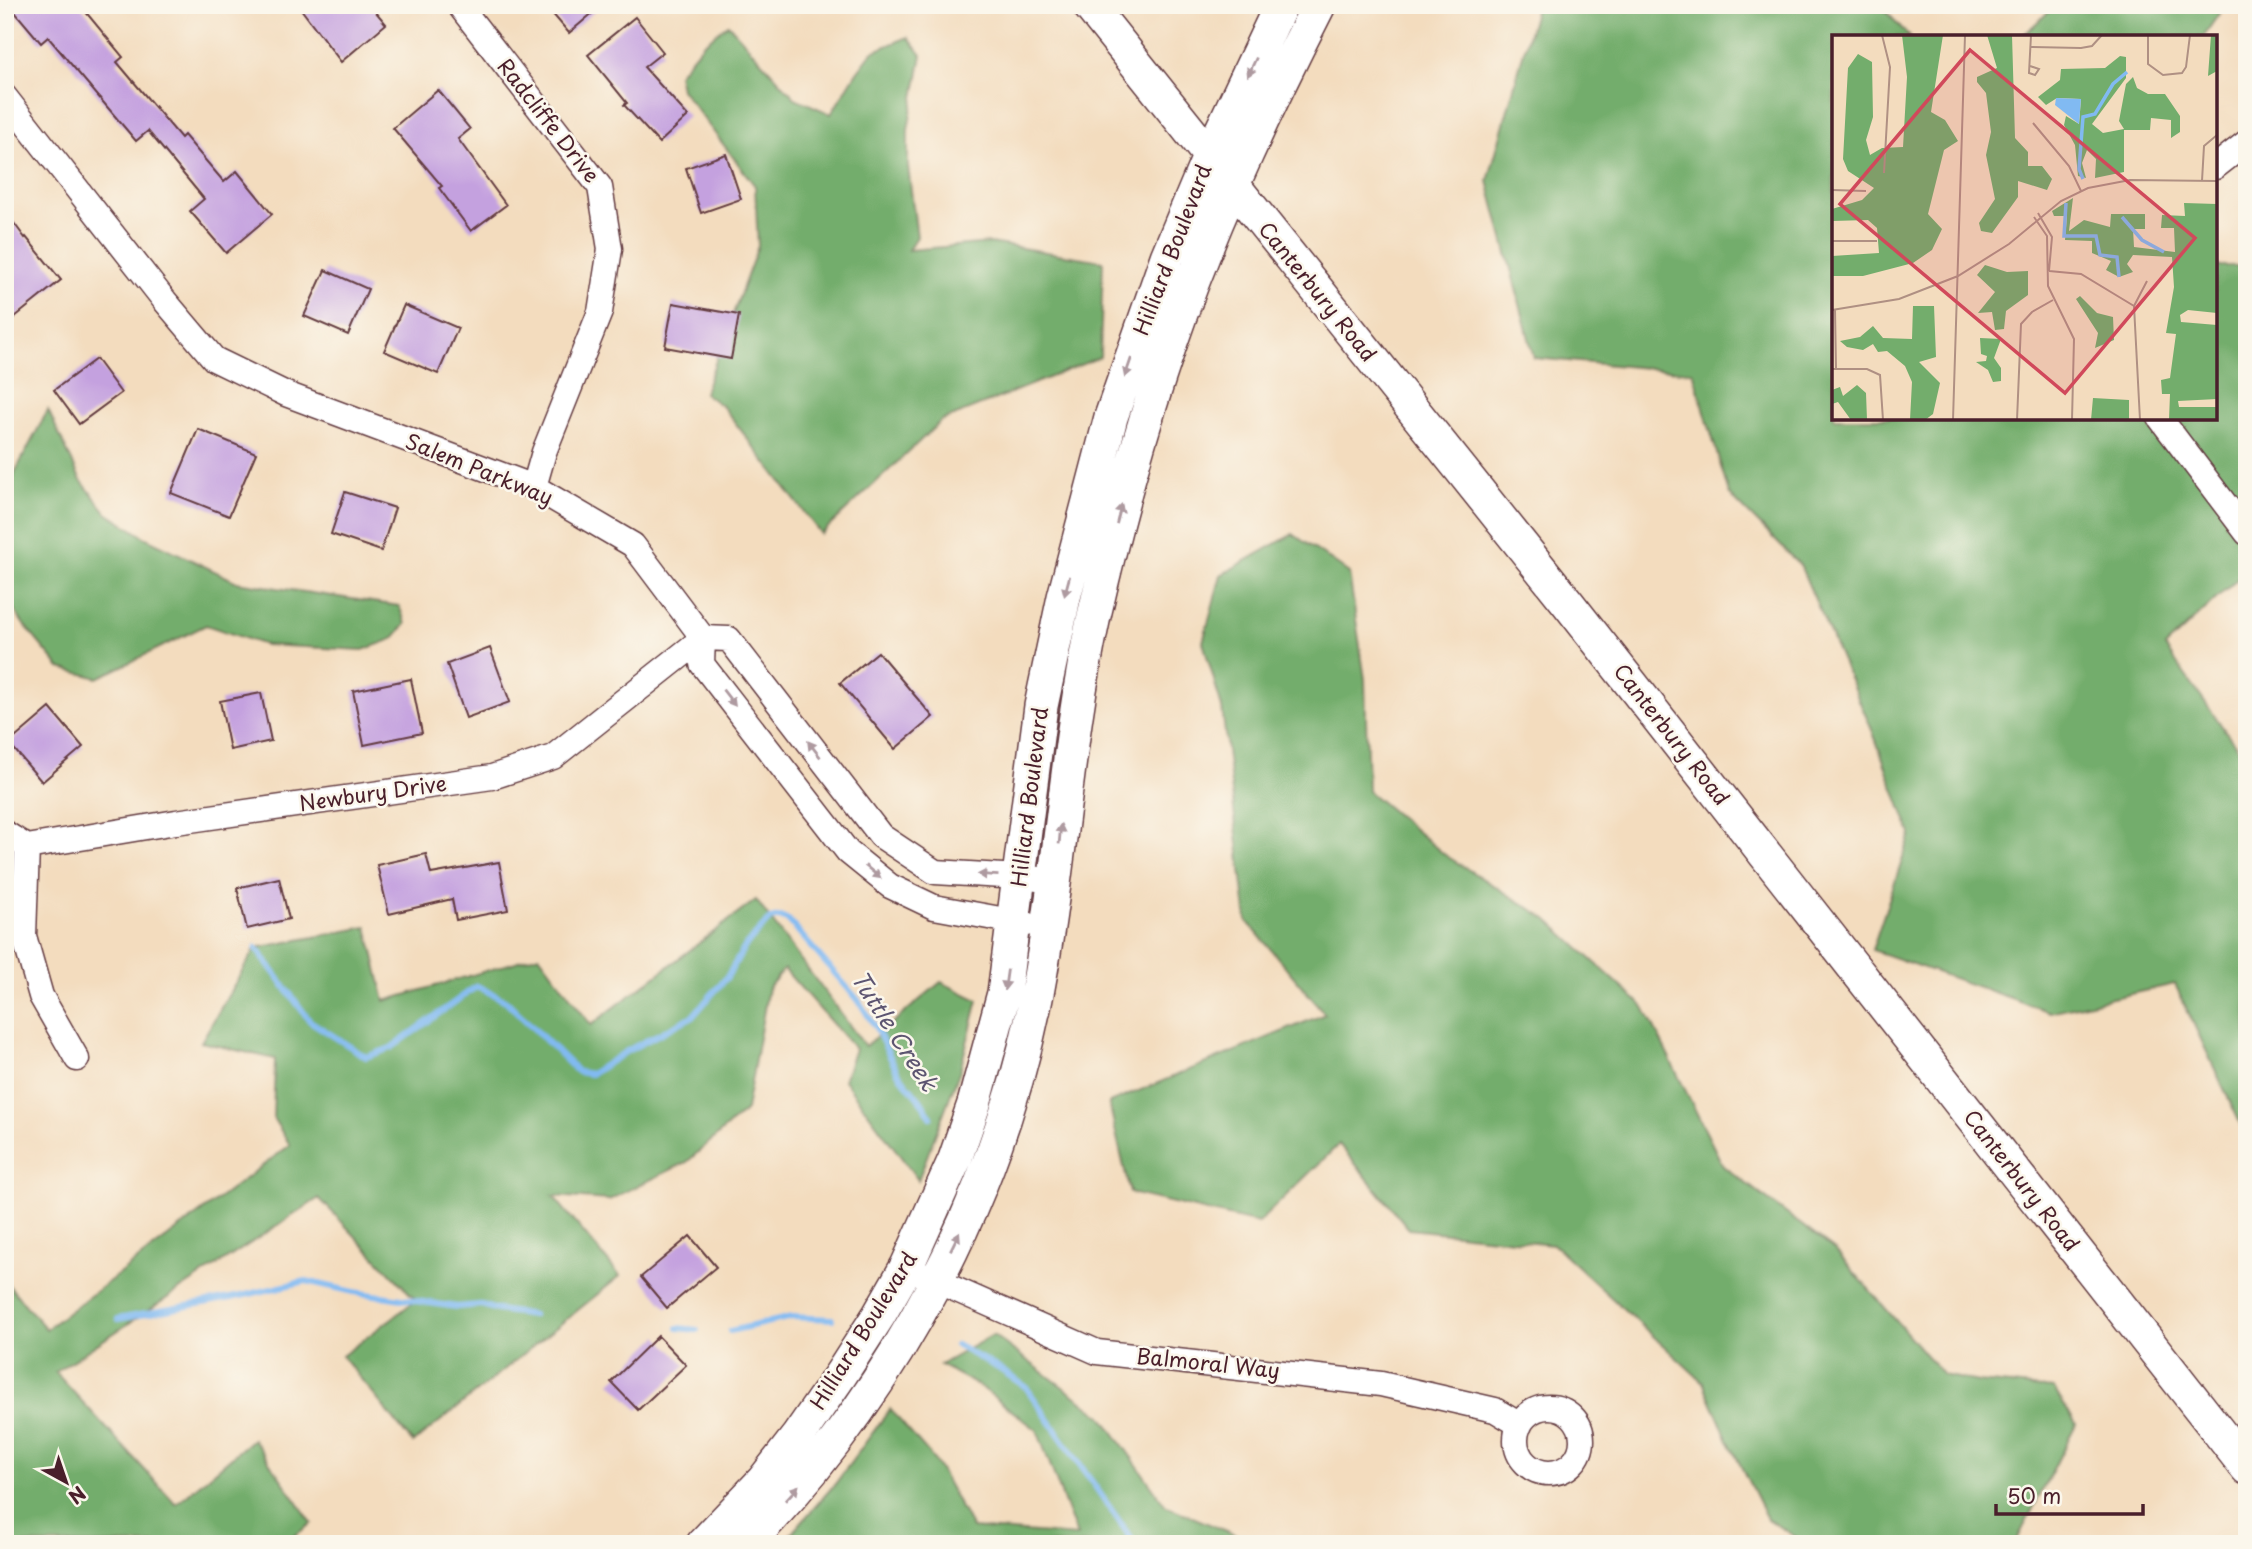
<svg xmlns="http://www.w3.org/2000/svg" width="2252" height="1549" viewBox="0 0 2252 1549" font-family="'Playpen Sans',sans-serif">
<style>
.forest{fill:#73ad6c;stroke:#5e664c;stroke-width:2}
.lines{fill:none;stroke-linecap:round;stroke-linejoin:round}
.stream{stroke:#81baf2;stroke-width:6}
.building{fill:#c4a1df}
.street-casing{stroke:#633b41;stroke-width:27}
.secondary-casing{stroke:#633b41;stroke-width:36}
.street{stroke:#fff;stroke-width:24}
.secondary{stroke:#fff;stroke-width:33}
.oneway{fill:#ae9aa0}
.labels{text-anchor:middle;stroke-width:5;stroke-linejoin:round;paint-order:stroke}
.street-label{font-size:21px;fill:#4a1f2b;stroke:#fbf7ec}
.water-label{font-size:23px;font-style:italic;fill:#5d5571;stroke:#fbf7ec}
.inset-river{fill:none;stroke:#81baf2;stroke-width:3.5}
.inset-road{fill:none;stroke:#af9083;stroke-width:2}
.view{fill:#d1495b;fill-opacity:0.15;stroke:#d1495b;stroke-width:3.5}
.inset-edge{fill:none;stroke:#4a1f2b;stroke-width:3.5}
</style>
<rect width="100%" height="100%" fill="#fbf7ec"/>
<filter id="ink" filterUnits="userSpaceOnUse"><feTurbulence type="fractalNoise" baseFrequency=".0143" numOctaves="2"/><feDisplacementMap in="SourceGraphic" scale="14" xChannelSelector="R" yChannelSelector="G"/><feConvolveMatrix kernelMatrix="1 2 1 2 8 2 1 2 1" color-interpolation-filters="sRGB"/></filter>
<filter id="wash" filterUnits="userSpaceOnUse"><feTurbulence type="fractalNoise" baseFrequency=".00686" numOctaves="4" result="noise"/><feDisplacementMap in="SourceGraphic" scale="28" xChannelSelector="R" yChannelSelector="G"/><feGaussianBlur stdDeviation="1.57" result="paint"/><feColorMatrix in="noise" values="0 0 0 0 0 0 0 0 0 0 0 0 0 0 0 0 0 1.4 0 .05"/><feComposite in="paint" operator="in"/></filter>
<g filter="url(#wash)">
<rect width="100%" height="100%" fill="#f3dcbe"/>
<!-- forest -->
<path class="forest" d="M1539,5H1880L1910,37H1834V418H2215V266H2247V570L2165,647L2247,761V1138L2175,984L2050,1012L1872,950L1911,834L1872,730L1800,565L1729,494L1693,372L1534,358L1488,181L1535,11Z
M2056,5H2225L2203,37H2021Z
M728,24L795,98L831,114L857,72L872,52L908,37L922,55L908,130V167L917,237L908,250L990,243L1103,261L1100,357L941,421L821,534L723,407L704,393L758,246L755,186L681,89L678,74L703,44Z
M48,410L80,479L107,513L146,538L237,582L399,606L406,624L393,639L363,650L265,645L206,625L98,678L60,668L24,625L5,596V491Z
M1293,534L1349,573L1365,679L1368,791L1445,855L1547,919L1644,1007L1723,1166L1836,1251L1943,1375L1979,1382L2054,1389L2076,1424L2015,1544H1807L1767,1519L1728,1440L1703,1382L1553,1244L1409,1229L1339,1144L1258,1223L1130,1193L1109,1103L1325,1014L1247,921L1222,708L1203,642L1221,575Z
M756,900L865,1046L941,982L978,1000L960,1070L918,1180L844,1080L855,1049L784,969L768,988L746,1110L687,1162L609,1200L553,1196L620,1276L413,1443L342,1356L416,1300L319,1198L55,1372L176,1504L253,1439L312,1523L283,1544H5V1281L46,1329L290,1145L273,1118L275,1059L201,1042L256,948L367,927L385,1001L539,955L591,1025Z
M993,1335L1102,1416L1166,1506L1257,1544H782L835,1484L890,1409L935,1461L972,1528L1077,1536L1037,1430L981,1387L940,1365Z"/>
<g class="lines">
<!-- stream -->
<path class="stream" d="M256,948L310,1021L366,1057L391,1048L477,986L506,1001L578,1072L591,1074L627,1051L693,1016L727,977L746,945L770,919L780,917L789,921L858,1000L876,1028L898,1073L923,1104L931,1117
M118,1319L241,1296L306,1281L354,1292L457,1307L481,1305L497,1310L533,1315
M678,1328L697,1330
M730,1331L792,1317L832,1319
M956,1345L998,1368L1026,1387L1135,1544"/>
</g>
<g id="blocks">
<!-- building -->
<path class="building" d="M9,5H80L123,57L117,62L181,138L184,135L224,182L237,171L272,214L226,253L190,211L204,199L148,131L136,141L48,37L41,43Z
M298,5H370L386,24L341,62Z
M545,5H602L569,33Z
M635,17L663,52L644,67L688,116L659,143L624,105L627,103L588,55Z
M438,90L470,129L458,139L506,205L471,231L439,188L442,186L393,128Z
M726,154L741,199L701,213L686,168Z
M5,211L25,238L26,237L61,280L5,325Z
M325,270L368,289L348,335L304,316Z
M673,303L739,315L731,359L665,347Z
M404,305L458,328L438,374L384,351Z
M96,359L121,393L79,424L54,390Z
M198,429L256,453L229,516L171,493Z
M345,492L395,508L381,551L331,534Z
M490,648L510,702L466,718L447,664Z
M878,652L933,717L895,749L840,683Z
M411,679L422,733L364,745L353,691Z
M261,693L271,741L230,750L220,701Z
M50,708L83,747L42,782L9,743Z
M426,854L431,874L499,862L508,910L456,920L452,899L389,914L377,865Z
M279,878L289,919L247,929L237,888Z
M690,1236L716,1267L667,1308L641,1277Z
M658,1336L686,1365L638,1410L611,1382Z"/>
</g>
</g>
<g filter="url(#ink)">
<use href="#blocks" fill-opacity="0" stroke="#633b41" stroke-width="2"/>
<g class="lines">
<defs>
<path id="street" d="M459,5L600,187L610,249L600,312L544,452L534,487
M5,97L165,301L214,359L286,394L534,487L633,545L703,638
M2215,167L2247,142
M2160,418L2247,533
M703,638L702,664L848,852L890,886L934,907L1027,924
M703,638L729,639L881,836L935,872L1020,877L1056,881
M5,833L27,847L176,822L492,777L553,757L703,638
M27,847L24,936L41,996L77,1059
M923,1275L1097,1352L1381,1384L1495,1410L1520,1425
M1516 1440a33 33 0 1 1 66 0a33 33 0 1 1-66 0Z"/>
<path id="secondary" d="M1089,5L1567,602L2247,1468
M703,1544L763,1481L798,1436L841,1374L879,1315L907,1266L955,1159L974,1104L1004,993L1041,706L1064,597L1111,417L1167,257L1209,157L1281,5
M746,1544C894,1395 999,1195 1038,988C1061,865 1067,739 1094,616C1122,494 1156,372 1203,256C1237,171 1277,87 1319,5"/>
</defs>
<!-- street casing -->
<use href="#street" class="street-casing"/>
<!-- secondary casing -->
<use href="#secondary" class="secondary-casing"/>
<!-- street -->
<use href="#street" class="street"/>
<!-- secondary -->
<use href="#secondary" class="secondary"/>
</g>
<!-- one-way arrows -->
<defs><path id="oneway-solid" d="M-6-.8H1V-3.2L6.5 0L1 3.2V.8H-6Z" transform="scale(1.75)"/></defs>
<g class="oneway">
<use href="#oneway-solid" transform="translate(1252 67) rotate(115)"/>
<use href="#oneway-solid" transform="translate(1128 368) rotate(109)"/>
<use href="#oneway-solid" transform="translate(1119 514) rotate(-76)"/>
<use href="#oneway-solid" transform="translate(1067 586) rotate(105)"/>
<use href="#oneway-solid" transform="translate(729 698) rotate(52)"/>
<use href="#oneway-solid" transform="translate(814 749) rotate(-128)"/>
<use href="#oneway-solid" transform="translate(1060 834) rotate(-85)"/>
<use href="#oneway-solid" transform="translate(873 872) rotate(39)"/>
<use href="#oneway-solid" transform="translate(988 875) rotate(-177)"/>
<use href="#oneway-solid" transform="translate(1006 980) rotate(98)"/>
<use href="#oneway-solid" transform="translate(955 1241) rotate(-64)"/>
<use href="#oneway-solid" transform="translate(792 1493) rotate(-48)"/>
</g>
</g>
<g class="labels">
<!-- street labels -->
<g class="street-label">
<text transform="translate(548 121) rotate(52)" y="7">Radcliffe Drive</text>
<text transform="translate(1173 250) rotate(-69)" y="7">Hilliard Boulevard</text>
<text transform="translate(1317 292) rotate(51)" y="7">Canterbury Road</text>
<text transform="translate(479 470) rotate(22)" y="7">Salem Parkway</text>
<text transform="translate(1671 735) rotate(52)" y="7">Canterbury Road</text>
<text transform="translate(373 794) rotate(-8)" y="7">Newbury Drive</text>
<text transform="translate(1030 797) rotate(-83)" y="7">Hilliard Boulevard</text>
<text transform="translate(2021 1181) rotate(52)" y="7">Canterbury Road</text>
<text transform="translate(864 1331) rotate(-58)" y="7">Hilliard Boulevard</text>
<text transform="translate(1208 1364) rotate(6)" y="7">Balmoral Way</text>
</g>
<!-- water labels -->
<g class="water-label">
<text transform="translate(894 1031) rotate(57)" y="8">Tuttle Creek</text>
</g>
</g>
<!-- overview -->
<g transform="translate(1832 35)">
<rect width="385" height="385" fill="#f3dcbe"/>
<path d="M70,0H111L99,77L113,85L126,106L112,115L96,179L110,194L100,215L81,228L31,241H0V221L47,218L45,193L36,185L0,186V174L30,165L42,153L16,136L11,124L16,33L26,19L40,27L41,82L34,105L38,120L50,113L71,112L75,42ZM155,0H180L183,103L196,117V131H210L220,144L215,155L186,146V162L160,198L149,196L147,188L163,164L154,120L159,97L154,58L145,47V42L165,33ZM379,0H385V36L376,41ZM288,21L294,22V43L260,89L271,98L292,94L287,86L294,49L301,42L305,53L316,59H333L348,81V97L339,103V85L319,83L318,95H292V137L263,143L264,124L255,115L250,128L254,143L246,141L243,110L232,90L234,81L247,89L249,64L225,63L214,70L206,62L228,45L229,34L273,33ZM241,163L237,196L252,185L278,192L279,179H313V194H301L302,212L343,217L342,193H329L330,180L353,181L352,168L385,169V278L356,275L348,280L349,287L385,290V364L346,366L347,372H385V385H337L338,359H330L329,345L338,343L344,299L334,298L342,252L340,222L301,220L295,229L301,237L287,242L274,235L279,226L260,218V206L233,205L235,181H222L220,176ZM153,230L175,237L196,236V260L174,276L172,294L163,295L160,277L146,278L163,257L145,240ZM248,261L265,278L281,282L282,305L263,313L266,298L244,264ZM81,271H102L104,322L87,327L108,348L101,379L93,385H78L80,347L73,331L55,316L46,317L41,309L31,315L15,312L8,306L28,302L41,291L51,303L80,304ZM148,303L169,304L162,323L169,333V346L161,347L156,335L144,327L154,326L155,321L149,319ZM25,350L34,358L35,385H19L6,367L0,369V355L8,352L11,361ZM261,363L297,365V385H259Z" fill="#73ad6c"/>
<path d="M224,63L249,64L247,89L223,70Z" fill="#81baf2"/>
<path class="inset-river" d="M251,144L247,134L251,82L263,79L281,49L295,37M234,168L232,201H264L268,220L285,222L287,242M290,182L310,205L332,217"/>
<path class="inset-road" d="M50,0L58,32L52,138M316,0V29L331,40L350,38L354,32L358,0M0,9V89M198,12L249,13L260,11L270,0M198,31L207,34L203,40L197,38L199,0M201,88L237,131L249,156M370,146L372,111L385,100M0,155L34,156M206,178L220,202L217,236M202,182L215,201L216,251L242,304L240,385M0,206H45M217,236L249,239L302,271L308,385M302,271L315,246M3,274L4,334M0,275L67,264L126,241L177,209L229,166L256,153L298,145L385,146M0,334H35L48,340L51,385M121,385L133,0M185,385L189,289L200,277L221,265"/>
<path class="view" d="M138,15L363,203L233,358L8,169Z"/>
<rect width="385" height="385" class="inset-edge"/>
</g>
<!-- margin -->
<rect width="2252" height="1549" fill="none" stroke="#fbf7ec" stroke-width="28"/>
<!-- north arrow -->
<g transform="translate(66 1482) rotate(140)" stroke="#fbf7ec" stroke-width="5" paint-order="stroke">
<path d="M0-5L12 26L0 18L-12 26Z" fill="#4a1f2b"/>
<text y="-10" font-size="19" font-weight="bold" text-anchor="middle" fill="#4a1f2b">N</text>
</g>
<!-- scale -->
<path d="M1996 1504v10h147v-10" fill="none" stroke="#4a1f2b" stroke-width="3.5"/>
<text x="2007" y="1504" font-size="21" fill="#4a1f2b" stroke="#fbf7ec" stroke-width="5" paint-order="stroke">50 m</text>
</svg>
